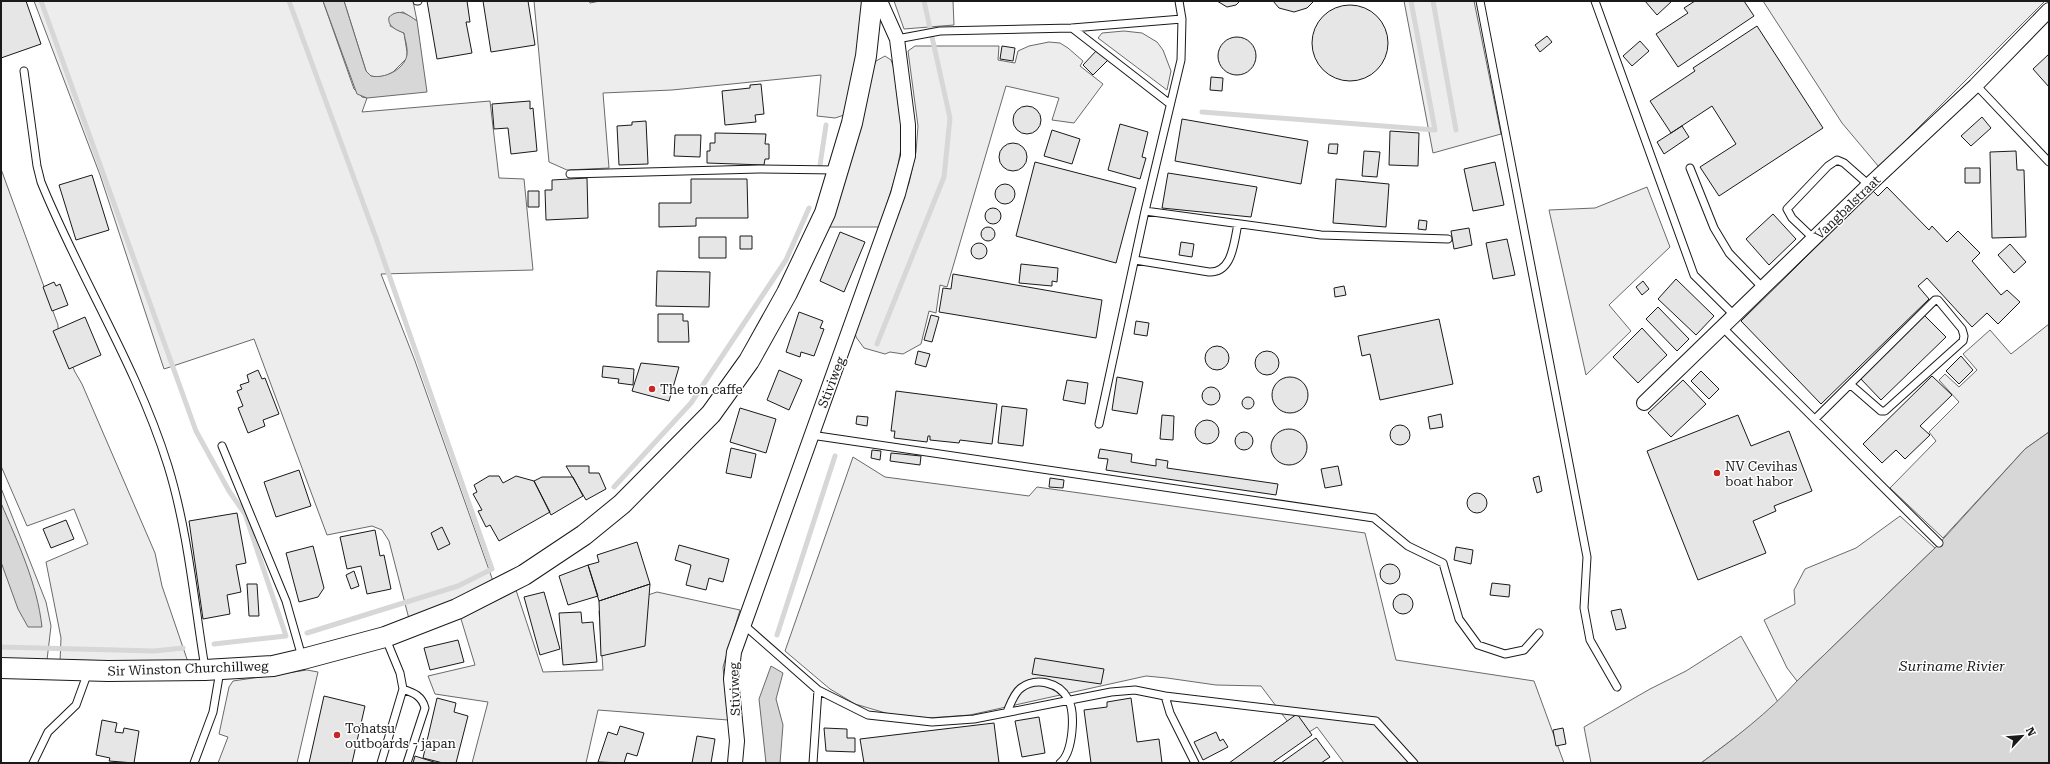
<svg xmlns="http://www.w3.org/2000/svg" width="2050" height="764" viewBox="0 0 2050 764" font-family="'Roboto Serif',serif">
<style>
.built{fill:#ededed;stroke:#6a6a6a}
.water{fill:#d7d7d7;stroke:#6a6a6a}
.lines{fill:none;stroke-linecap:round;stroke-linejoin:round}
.stream{stroke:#d7d7d7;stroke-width:5}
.building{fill:#e6e6e6;stroke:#1a1a1a}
.lane-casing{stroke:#1a1a1a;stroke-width:9}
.street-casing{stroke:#1a1a1a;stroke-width:16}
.secondary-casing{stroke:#1a1a1a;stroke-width:22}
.lane{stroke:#fff;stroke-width:7}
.street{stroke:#fff;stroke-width:14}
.secondary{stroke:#fff;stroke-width:20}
.poi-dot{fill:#c62828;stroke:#fff;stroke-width:1.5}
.labels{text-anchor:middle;stroke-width:3;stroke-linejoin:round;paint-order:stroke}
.street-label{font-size:13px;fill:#1a1a1a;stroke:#fff}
.poi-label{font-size:13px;fill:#1a1a1a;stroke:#fff;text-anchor:start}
.water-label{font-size:14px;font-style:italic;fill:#1a1a1a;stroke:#fff}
</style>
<rect width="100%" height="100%" fill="#fff"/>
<!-- built -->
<path class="built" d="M34,1H323L354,89L362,97L367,98L362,112L490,101L499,178L524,179L533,270L381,274L415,361L493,581L454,602L409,619L389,541L382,530L372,526L327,535L254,339L164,369L100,175Z
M344,1H413L417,21L403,12L393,14L390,26L404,33L407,52V58L393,72L385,76L377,77L371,76L366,71Z
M534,1H589L590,3L600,1H862L858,49L844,115L835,118L817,116L821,75L672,90L603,93L609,168L567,170L549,162Z
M894,1H953L954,25L904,29Z
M1404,1H1474L1501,134L1433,153Z
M1763,1H2045L1879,167L1842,123Z
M1124,31L1142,33L1157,42L1163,50L1171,71L1167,90L1098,38L1102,33Z
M1049,42L1060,43L1068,48L1083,61L1080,66L1103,84L1074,123L1052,120L1059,98L1006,86L947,287L940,285L936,313L929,311L921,344L903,354L890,352L885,354L864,348L856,337L855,332L909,183L916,152L918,126L908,51L915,46H999L998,60L1015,63L1018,51L1029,46Z
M885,56L891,60L896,74L901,111V148L897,171L880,227H829L873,68L876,61Z
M1,169L58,325V333L75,372L82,384L155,553L162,586L188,662H60L61,638L46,562L88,544L74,509L27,526L1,466Z
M1647,187L1670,247L1609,305L1631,331L1586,375L1549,210L1595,208Z
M2049,324V432L2025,449L1943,538L1890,488L1936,441L1929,432L1959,402L1939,380L1945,374L1959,387L1977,370L1963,354L1990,330L2011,354Z
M853,457L885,477L1029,496L1037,487L1365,533L1396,660L1534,681L1564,763H1344L1317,727L1300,738L1261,686L1216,685L1167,678L1146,676L970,715L928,718L889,714L855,704L830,689L785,651Z
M1,488L46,602L51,626L47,660L1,659Z
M1900,516L1935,548L1797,681L1787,668L1764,620L1795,604L1794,590L1805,569L1856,548Z
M516,590L543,672L603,670L599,611L657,592L740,610L723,667L728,720L598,710L586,763H472L488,702L435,694L428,676L475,665L461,619Z
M1741,636L1778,702L1753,724L1701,763H1591L1584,727L1650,689L1686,671Z
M307,670L318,672L297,763H218L228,737L219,734L229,687L233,681Z"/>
<!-- water -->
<path class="water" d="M323,1H344L366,71L371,76C384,79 404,70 407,55C408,48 405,40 404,33C396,30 387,26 389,17C399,8 407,14 417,21L427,92L367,98L357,94Z
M2049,432V763H1701C1735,738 1768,713 1797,681L1935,548L2025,449Z
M1,503C18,543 37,583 42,627H28L18,609L1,562Z
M771,666L783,673L776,699L783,725L780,763H766L759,699Z"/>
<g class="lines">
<!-- stream -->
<path class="stream" d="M41,1L196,431L229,491L245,514L286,636L214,644
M289,1L376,238L492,569L458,586L307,633
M1433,1L1456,130
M1202,112L1435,130L1411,1
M820,165L826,125
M877,344L944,177L950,118L924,1
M614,487L691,403L786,260L809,208
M777,635L835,456
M1,647L154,651L183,648"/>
</g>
<!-- building -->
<path class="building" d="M1,1H26L41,44L1,58Z
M427,1H467L470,22H466L472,53L437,59Z
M483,1H528L535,45L491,52Z
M1217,1H1240L1236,5L1227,7Z
M1273,1H1314L1307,8L1294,12L1279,8Z
M1645,1H1672L1657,15Z
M1695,1H1744L1754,16L1678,67L1656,34L1688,13L1684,8Z
M1312 43a38 38 0 1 1 76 0a38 38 0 1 1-76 0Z
M1757,26L1823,128L1719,196L1700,167L1736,144L1712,106L1671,133L1650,101L1695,71L1693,68Z
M1547,36L1552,42L1540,52L1535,45Z
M1218 56a19 19 0 1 1 38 0a19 19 0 1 1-38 0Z
M1640,41L1649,51L1632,66L1623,56Z
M1002,46L1015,48L1013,61L1000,59Z
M1097,50L1108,60L1093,75L1083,65Z
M2049,54V87L2033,69Z
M1211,77L1223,78L1222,91L1210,90Z
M761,84L764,114L755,115L756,122L725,125L722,91L750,88V85Z
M530,101V109L533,108L537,151L511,154L508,128L494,129L492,104Z
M1013 120a14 14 0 1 1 28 0a14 14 0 1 1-28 0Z
M1982,117L1991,128L1971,146L1961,136Z
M1182,119L1308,141L1301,184L1175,161Z
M646,121L648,164L619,165L617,126L632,125V122Z
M1120,124L1148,132L1142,157L1146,158L1140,179L1108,170Z
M1682,126L1689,137L1664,154L1657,142Z
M1052,130L1080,139L1072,164L1044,156Z
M1390,131L1419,133L1418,166L1389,165Z
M715,133L766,134L765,144H769V159H765L764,165L707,163V151H710V143H715Z
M675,135H701L700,157L674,156Z
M999 157a14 14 0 1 1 28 0a14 14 0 1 1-28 0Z
M1329,144H1338L1337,154L1328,153Z
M1364,151L1380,152L1377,177L1362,176Z
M2016,151L2017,170H2024L2026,237L1992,238L1990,152Z
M1035,162L1136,188L1116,263L1016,236Z
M1495,162L1504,205L1473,211L1464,169Z
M1965,168H1980V183H1965Z
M1168,173L1257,187L1251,217L1162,208Z
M92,175L109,230L76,240L59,185Z
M587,178L588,218L546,220L545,190H552V180Z
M691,179H747L748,218H696V226L659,227V203H691Z
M1336,179L1389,184L1386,227L1333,223Z
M995 194a10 10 0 1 1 20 0a10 10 0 1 1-20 0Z
M1887,187L1929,230L1932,226L1947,242L1958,231L1980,253L1972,261L2001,295L2007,290L2020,302L1998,324L1987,313L1972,327L1927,278L1918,286L1929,299L1821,404L1741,321L1873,191L1878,196Z
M528,191H539V207H528Z
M985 216a8 8 0 1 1 16 0a8 8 0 1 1-16 0Z
M1773,214L1796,239L1769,265L1746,239Z
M1419,220L1427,221L1426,230L1418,229Z
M981 234a7 7 0 1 1 14 0a7 7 0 1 1-14 0Z
M1469,228L1472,245L1454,249L1451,231Z
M840,232L865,242L844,292L820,281Z
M740,236H752V249H740Z
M699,237H726V258H699Z
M1507,239L1515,275L1493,279L1486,243Z
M1181,242L1194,244L1192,257L1179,255Z
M971 251a8 8 0 1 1 16 0a8 8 0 1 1-16 0Z
M2010,244L2026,262L2014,273L1998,255Z
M1021,264L1058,268L1057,282L1052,281V286L1019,283Z
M657,271L710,272L709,307L656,306Z
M953,274L1102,300L1096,338L939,312L943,288L951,289Z
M1676,279L1714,316L1696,335L1658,299Z
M1643,281L1649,289L1642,295L1636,287Z
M54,282L56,286L60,284L68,305L52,311L43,287Z
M1344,286L1346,295L1335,297L1334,288Z
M1658,307L1689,339L1677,351L1646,319Z
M799,312L823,321L820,328L824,329L814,356L801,352L800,357L786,352Z
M658,314H683V321H688L689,342H658Z
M1923,314L1946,337L1881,400L1859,377Z
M931,315L939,317L932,342L924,340Z
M85,317L101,355L69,369L53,331Z
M1439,319L1453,384L1380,400L1370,354L1362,356L1358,336Z
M1136,321L1149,323L1147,336L1134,334Z
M1642,328L1667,355L1638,383L1613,357Z
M1205 358a12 12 0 1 1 24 0a12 12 0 1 1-24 0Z
M918,351L930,354L926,367L915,364Z
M1255 363a12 12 0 1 1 24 0a12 12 0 1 1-24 0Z
M1961,356L1973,370L1959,384L1946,371Z
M641,363L679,367L669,401L632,391Z
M603,366L634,369L633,385L618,383L619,379L602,377Z
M258,370L262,379L265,378L279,414L263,420L265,426L248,433L238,408L243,406L237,391L242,389L240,385L249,382L247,375Z
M779,370L802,380L789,410L767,400Z
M1701,371L1719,389L1709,399L1691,381Z
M1932,376L1952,395L1920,426L1930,435L1905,459L1896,450L1882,463L1863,444Z
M1117,377L1143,382L1137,414L1112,410Z
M1272 395a18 18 0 1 1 36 0a18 18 0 1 1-36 0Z
M1067,380L1088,383L1085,404L1063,400Z
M1683,380L1706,404L1671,437L1648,413Z
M1202 396a9 9 0 1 1 18 0a9 9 0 1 1-18 0Z
M896,391L997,404L992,444L960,440L959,443L930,440V436H928L927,442L894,438L895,431H891Z
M1242 403a6 6 0 1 1 12 0a6 6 0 1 1-12 0Z
M1002,406L1027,409L1023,446L998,443Z
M740,408L776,419L766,453L730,442Z
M1441,414L1443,427L1430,429L1428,417Z
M1162,415L1174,416L1173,440L1160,439Z
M1738,415L1751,446L1789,431L1812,491L1774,506L1776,511L1753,521L1766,553L1698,580L1647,451Z
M857,416L868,417L867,426L856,424Z
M1195 432a12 12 0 1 1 24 0a12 12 0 1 1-24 0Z
M1390 435a10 10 0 1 1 20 0a10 10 0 1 1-20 0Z
M1271 447a18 18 0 1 1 36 0a18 18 0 1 1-36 0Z
M1235 441a9 9 0 1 1 18 0a9 9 0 1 1-18 0Z
M731,448L756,454L751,478L726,473Z
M1100,449L1132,454L1131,462L1156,466V459L1168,461L1167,468L1278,484L1276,495L1106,470L1108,459L1098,458Z
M872,450L881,451L880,460L871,458Z
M891,453L921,456L920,465L890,461Z
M566,466H589V473H599L606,489L586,500Z
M1338,466L1342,485L1325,488L1321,469Z
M299,470L311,506L276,517L264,482Z
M489,476H499L503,483L516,476L534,481L550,512L499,541L490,525L486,527L478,511L482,510L473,494L477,492L474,485Z
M1539,476L1542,491L1537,493L1533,478Z
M542,477H573L583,496L551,515L534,481Z
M1050,478L1064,480L1063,488L1049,487Z
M1467 503a10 10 0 1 1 20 0a10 10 0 1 1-20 0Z
M237,513L246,563L236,565L241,592L227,595L230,614L203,619L189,521Z
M66,520L74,539L51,548L43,529Z
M442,527L450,544L438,550L431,533Z
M375,530L380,556L384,555L391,589L367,594L361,566L347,569L340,537Z
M637,542L650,584L599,601L588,565L599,562L597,555Z
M679,545L729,559L723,582L709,578L706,590L686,585L691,565L675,560Z
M313,546L324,588L318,597L299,602L286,553Z
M1456,547L1473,550L1471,564L1454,560Z
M1380 574a10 10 0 1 1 20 0a10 10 0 1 1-20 0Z
M588,565L598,596L568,605L559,576Z
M354,571L359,586L351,589L346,575Z
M1492,583L1510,585L1509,597L1490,595Z
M247,584H257L259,616H249Z
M650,584L645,646L601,656L599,601Z
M544,592L560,649L540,655L524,597Z
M1393 604a10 10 0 1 1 20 0a10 10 0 1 1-20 0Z
M1621,609L1626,628L1616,630L1611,611Z
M581,612L582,623L593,622L597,662L563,665L559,613Z
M458,640L464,662L430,670L424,648Z
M1035,658L1104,669L1101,684L1032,674Z
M324,696L365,706L352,763H309Z
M437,698L456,703L454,712L468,716L456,763H443L423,758Z
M1131,698L1137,742L1159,739L1162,763H1091L1084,710L1107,707V702Z
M1297,714L1312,735L1272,763H1229Z
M1039,717L1045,753L1022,757L1015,721Z
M102,720L117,723L115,732L123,733L124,728L139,731L134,763L109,761L110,758L96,755Z
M994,723L999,763H864L860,739Z
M620,726L644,733L637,756L627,753L624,763L598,762L608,732L617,735Z
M824,728L847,729V738H855V752L826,751Z
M1563,728L1566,744L1556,746L1553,730Z
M1216,732L1220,741L1223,739L1228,747L1203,760L1194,742Z
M697,736L715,739L711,763H692Z
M1316,738L1330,757L1321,763H1281Z
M415,756L437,763H413Z"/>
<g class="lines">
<defs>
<path id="lane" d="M417,1H418
M1480,1L1587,557L1584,608L1590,640L1617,687
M1595,1L1694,275L1734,315
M1072,28L1170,104
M897,39L940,31L1072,28L1182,19
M24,71L37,166L41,182C80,278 137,366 168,466C188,531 194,601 205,668
M1976,85L2049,162
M1690,168L1714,228L1729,253L1763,288
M570,174L759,169L836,170
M1145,211L1321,235L1448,239
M1814,239L1792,218L1787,209L1828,166L1837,160L1844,163L1869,185
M1135,260L1209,272C1233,273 1234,241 1238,224
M1722,327L1939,543
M1815,419L1935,300H1938L1962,329L1964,336L1963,341L1885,411H1881L1851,385
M1099,424L1145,211L1181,60L1182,19L1179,1
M811,435L1374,518L1408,546L1443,563L1459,619L1478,645L1505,654L1524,650L1539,633
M222,446L286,601L302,657
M744,625L818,690L868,715L932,722L974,719L1111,692L1135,690L1165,696L1170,713L1195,763
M403,689C414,693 422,696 425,708L407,763
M1165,696L1376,721L1414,763
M1007,712C1010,705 1014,693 1021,688C1036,677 1059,682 1068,699C1076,712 1073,753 1060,763
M33,763L48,732L76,705L88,672
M194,763L213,712L220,671
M381,763L403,689L400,673L386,639
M813,763L818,690"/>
<path id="street" d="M1644,403L1869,185L1976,85L2049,10
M735,763L737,741L731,679L734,652L898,194L908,156V125L897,39L880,1"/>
<path id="secondary" d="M1,668L108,671L205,670L273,666L303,659L385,637L457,609L524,575L584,535L622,504L711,414L749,361L787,293L825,213L852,123L866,56L872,1"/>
</defs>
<!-- lane casing -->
<use href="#lane" class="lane-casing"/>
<!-- street casing -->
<use href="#street" class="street-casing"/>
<!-- secondary casing -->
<use href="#secondary" class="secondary-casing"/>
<!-- lane -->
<use href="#lane" class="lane"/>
<!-- street -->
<use href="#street" class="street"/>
<!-- secondary -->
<use href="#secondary" class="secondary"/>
</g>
<!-- markers -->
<g class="poi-dot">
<circle cx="652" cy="389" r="4"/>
<circle cx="1717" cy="473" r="4"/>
<circle cx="337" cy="735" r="4"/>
</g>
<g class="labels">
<!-- street labels -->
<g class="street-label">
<text transform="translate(1847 207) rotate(-44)" y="5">Vangbalstraat</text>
<text transform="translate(831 382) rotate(-69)" y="5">Stiviweg</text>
<text transform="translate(188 668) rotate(-2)" y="5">Sir Winston Churchillweg</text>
<text transform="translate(734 689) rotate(-92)" y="5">Stiviweg</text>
</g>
<!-- poi labels -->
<g class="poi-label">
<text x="660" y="394">The ton caffe</text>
<text x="1725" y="471">NV Cevihas<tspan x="1725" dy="15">boat habor</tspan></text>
<text x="345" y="733">Tohatsu<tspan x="345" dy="15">outboards - japan</tspan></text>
</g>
<!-- water labels -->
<g class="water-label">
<text x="1952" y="671">Suriname Rivier</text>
</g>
</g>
<!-- border -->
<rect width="2050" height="764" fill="none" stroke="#1a1a1a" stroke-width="4"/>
<!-- north arrow -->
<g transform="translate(2022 736) rotate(64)" stroke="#ffffff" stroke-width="3" paint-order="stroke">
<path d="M0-3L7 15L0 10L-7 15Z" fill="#1a1a1a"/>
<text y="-6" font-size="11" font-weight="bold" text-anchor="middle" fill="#1a1a1a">N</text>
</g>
</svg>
